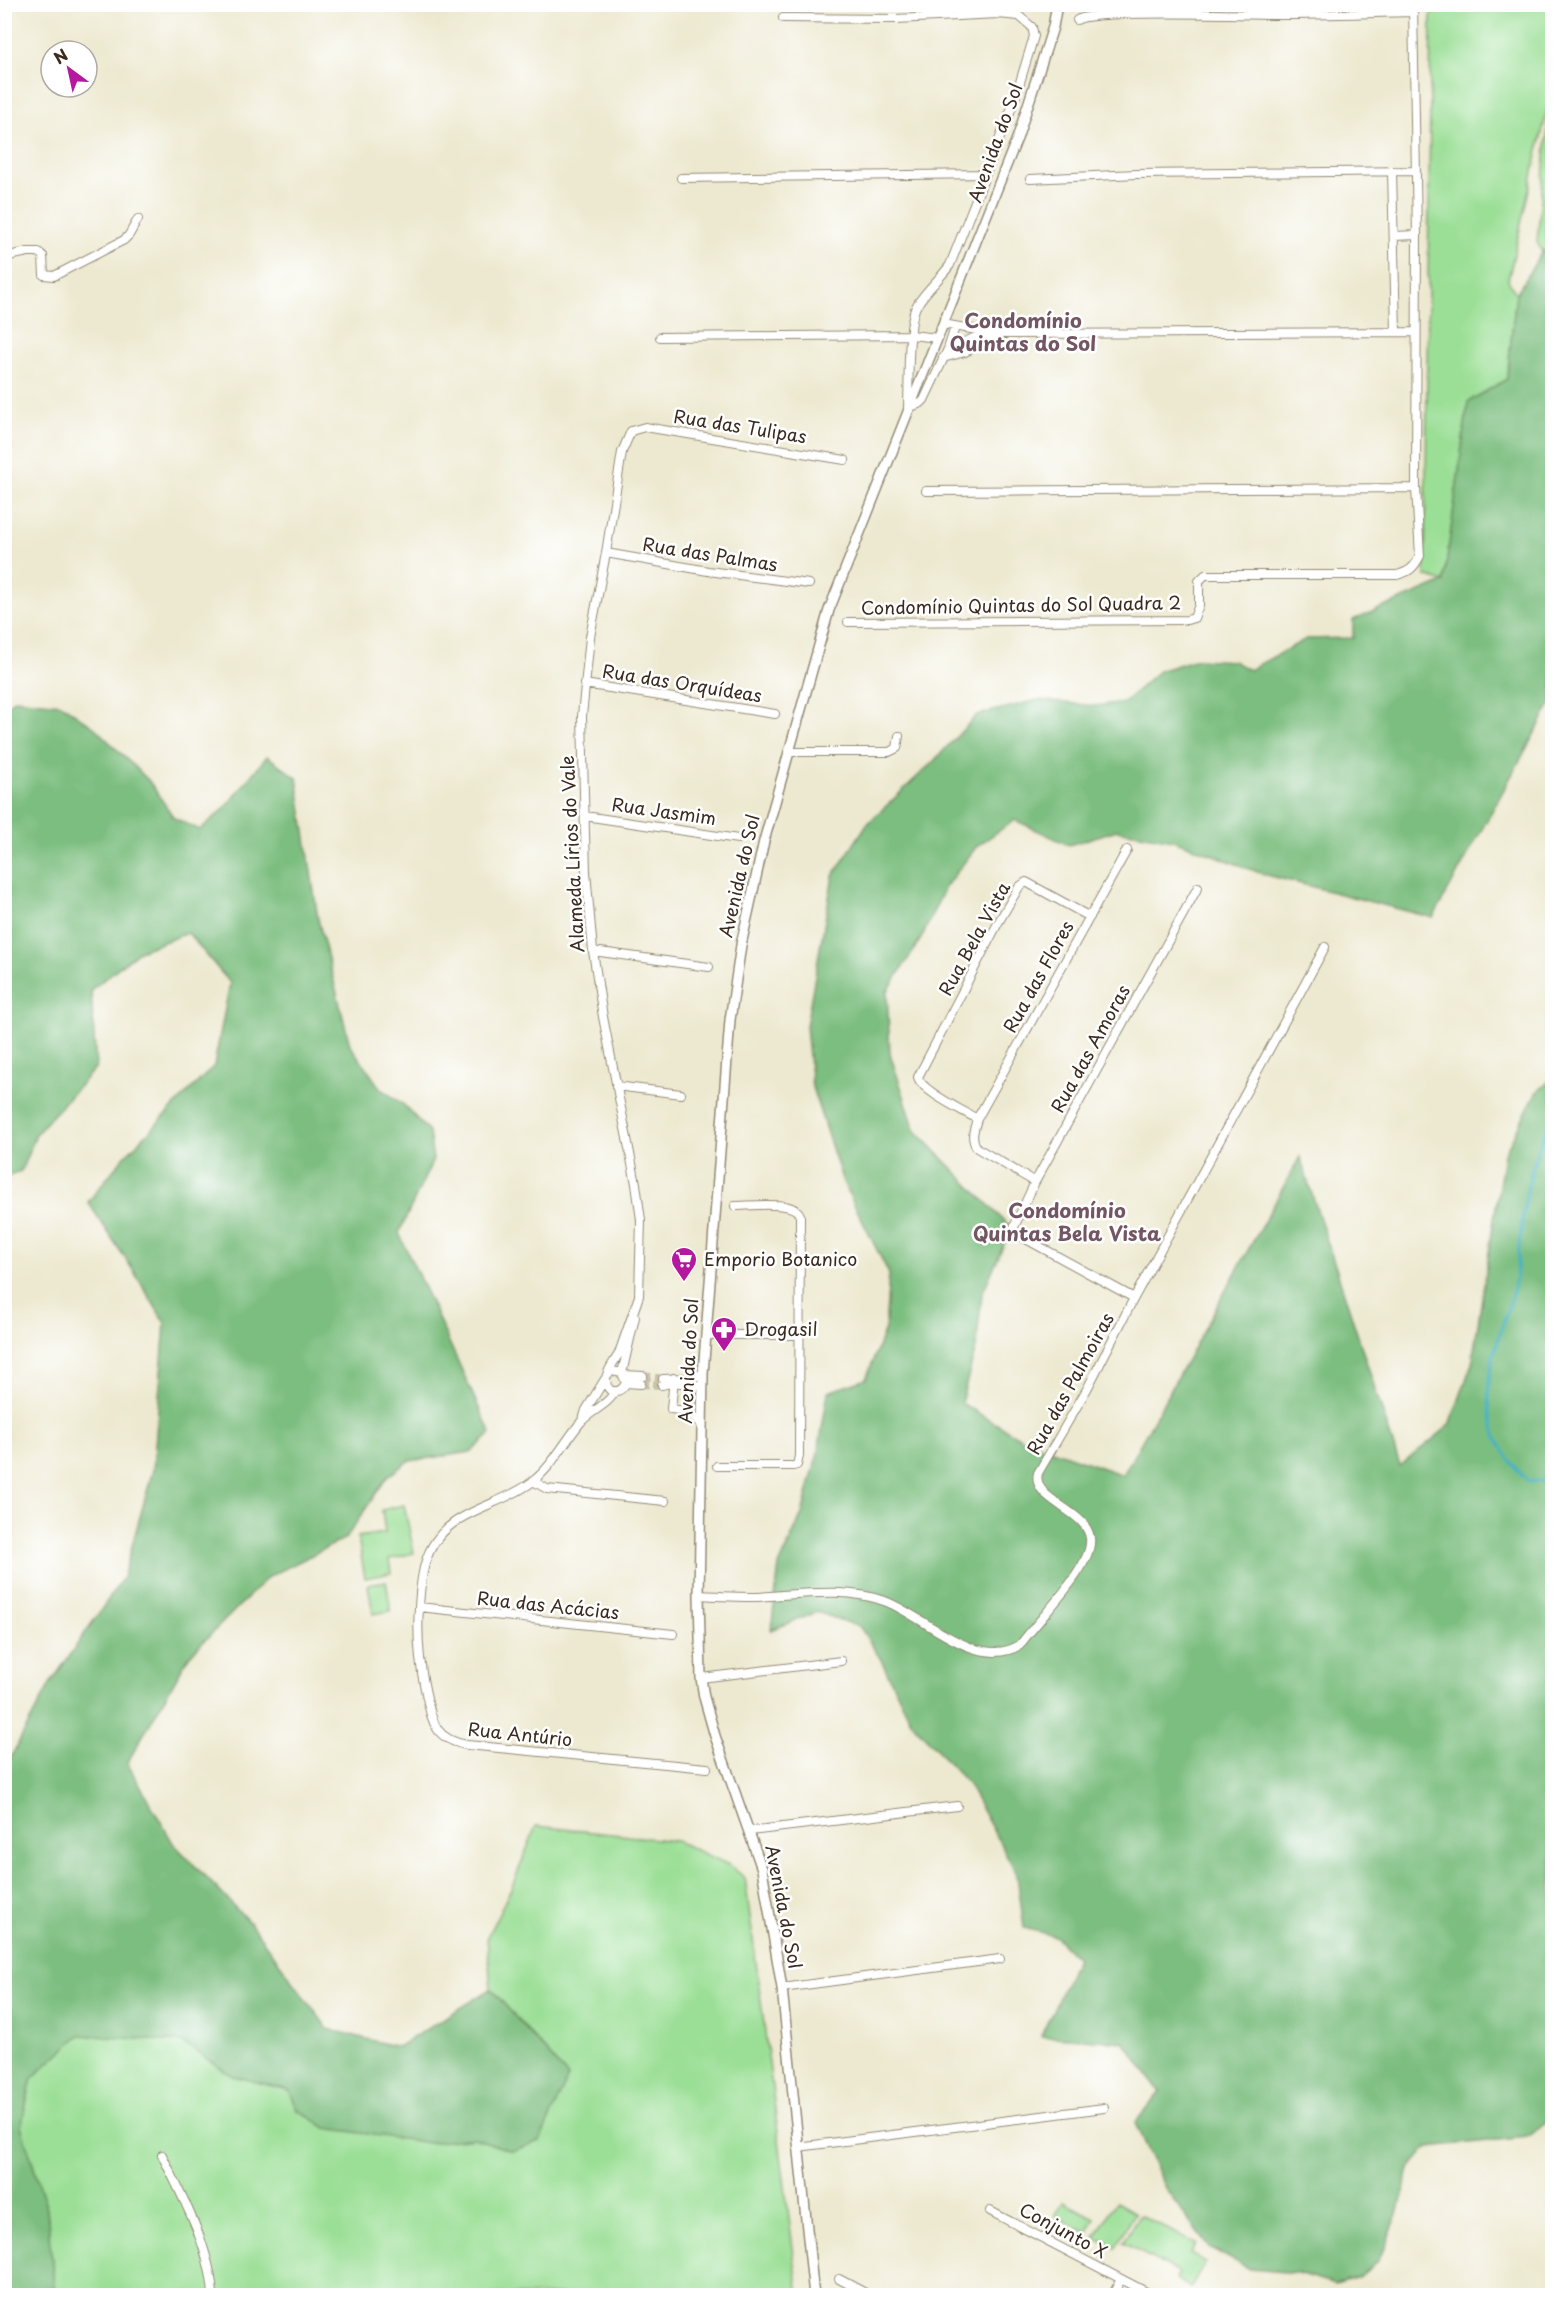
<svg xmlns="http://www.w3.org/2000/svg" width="1557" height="2300" viewBox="0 0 1557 2300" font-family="'Playpen Sans',sans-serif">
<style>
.green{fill:#9bdf96;stroke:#6b845a;stroke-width:1.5}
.forest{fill:#7cbe7f;stroke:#5c744e;stroke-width:1.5}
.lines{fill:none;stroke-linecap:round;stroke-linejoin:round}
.stream{stroke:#46b2c4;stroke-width:3}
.minor-tunnel{stroke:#c9c3ac;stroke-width:8;stroke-dasharray:8 4;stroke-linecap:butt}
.minor-casing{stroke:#948a77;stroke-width:10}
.tertiary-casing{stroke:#948a77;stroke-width:12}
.minor{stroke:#fff;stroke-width:8}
.tertiary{stroke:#fff;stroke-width:9}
.labels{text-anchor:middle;stroke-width:5;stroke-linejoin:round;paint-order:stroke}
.street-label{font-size:18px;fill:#3b2a1e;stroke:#fff}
.poi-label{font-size:18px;fill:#3b2a1e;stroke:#fff;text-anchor:start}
.neighbourhood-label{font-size:20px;font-weight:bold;fill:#725662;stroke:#fff}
</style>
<rect width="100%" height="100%" fill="#fff"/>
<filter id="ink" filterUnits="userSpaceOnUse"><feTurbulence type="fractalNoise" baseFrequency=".0167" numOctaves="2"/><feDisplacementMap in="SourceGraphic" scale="12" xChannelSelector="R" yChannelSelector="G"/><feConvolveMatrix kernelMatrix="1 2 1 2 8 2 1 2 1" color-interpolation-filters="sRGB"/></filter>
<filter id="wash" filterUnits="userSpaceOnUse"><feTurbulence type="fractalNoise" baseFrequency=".008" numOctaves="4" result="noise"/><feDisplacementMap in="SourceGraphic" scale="24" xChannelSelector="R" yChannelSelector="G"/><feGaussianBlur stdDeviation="1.35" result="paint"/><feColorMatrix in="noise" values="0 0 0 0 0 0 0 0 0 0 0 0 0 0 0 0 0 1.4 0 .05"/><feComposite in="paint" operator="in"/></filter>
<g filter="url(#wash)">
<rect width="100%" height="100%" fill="#ede9d0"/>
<!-- green -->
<path class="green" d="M1431,5H1552V271L1537,242L1551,94L1508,280L1516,294L1507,379L1468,402L1444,582L1425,576Z
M404,1505L414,1553L389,1559L391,1573L365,1578L358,1537L385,1533L382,1510Z
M386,1581L391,1611L373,1614L368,1585Z
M536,1826L676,1841L729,1865L745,1878L799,2295H55L47,2210L21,2126L31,2078L80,2035L182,2042L233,2076L289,2090L298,2110L429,2143L474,2138L512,2151L568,2077L491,1989L487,1937L512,1887Z
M1063,2202L1095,2218L1087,2233L1055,2216Z
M1116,2202L1135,2213L1115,2248L1095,2237Z
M1140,2215L1196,2244L1190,2254L1206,2262L1191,2288L1176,2279L1179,2273L1123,2243Z"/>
<!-- forest -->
<path class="forest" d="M1543,250L1552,269V702L1433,918L1263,874L1174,840L1117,830L1069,845L1015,820L977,846L945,887L922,937L887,992L890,1054L915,1130L1011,1228L982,1294L976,1347L961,1403L1024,1440L1123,1475L1300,1157L1400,1466L1450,1425L1472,1363L1504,1154L1536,1093L1552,1079V2118L1528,2137L1428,2147L1409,2169L1398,2214L1379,2260L1359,2277L1335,2284L1297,2273L1249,2269L1209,2247L1166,2190L1135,2123L1160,2092L1124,2042L1041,2036L1077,1958L1055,1936L1024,1928L1017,1874L967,1783L911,1721L880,1658L860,1627L817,1612L771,1630L779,1566L802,1514L818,1453L828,1392L866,1379L885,1329L889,1274L843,1182L812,1087L806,1026L833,876L867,824L933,762L977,715L1038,700L1095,706L1124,702L1159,671L1197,659L1233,661L1249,670L1306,639L1353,638V620L1444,582L1468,402L1507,379L1516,294Z
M14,699L61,704L95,728L149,781L174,818L200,830L224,809L267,756L297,778L318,919L350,1045L380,1088L404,1105L429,1132L433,1160L399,1233L491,1434L471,1452L409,1461L387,1477L346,1538L268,1577L189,1656L127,1763L173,1843L250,1923L328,2029L398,2047L491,1989L568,2077L540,2141L512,2151L474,2138L429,2143L326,2128L298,2110L289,2090L233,2076L182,2042L80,2035L32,2078L21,2126L47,2210L55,2296L5,2295V1768L50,1684L123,1578L153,1470L165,1323L133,1270L88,1202L123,1158L214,1066L230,983L188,933L139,951L91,990L96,1067L36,1134L21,1171L5,1177L4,708Z"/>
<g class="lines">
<!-- stream -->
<path class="stream" d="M1552,1119C1530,1159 1524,1202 1519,1246C1517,1258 1518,1271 1515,1283C1506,1323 1485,1360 1489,1403C1491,1434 1507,1461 1529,1482L1552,1480"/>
</g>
</g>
<g filter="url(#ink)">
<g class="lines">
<!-- minor-tunnel -->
<path class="minor-tunnel" d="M643,1376L663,1379
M641,1384L662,1385"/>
<defs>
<path id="minor" d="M997,4L998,14L1019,16L1032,27L1034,36L1014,102L950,265C940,279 926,290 917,305C907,321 909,386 908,408L921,403L924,400L948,349L974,338L998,335
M783,18L896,19L998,14
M1077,20C1093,9 1249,15 1279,15C1324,15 1368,13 1413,12
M1392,171L1396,331
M681,178L985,174
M1030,179L1137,174L1416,171
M1394,236L1417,235
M4,257L28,252H38L43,256L44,275L54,276L124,240L129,235L138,219
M943,324L999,334L1416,332
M660,337L911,335L938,338
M948,349L955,327
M943,358L965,352L994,337
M926,491L1416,488
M606,553L708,571L809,584
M848,622L1187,620L1194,618L1199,605V581L1205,575H1397C1409,572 1414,568 1420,556L1416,488L1417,235L1413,4
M584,684L775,714
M788,752H889L897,748L899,736
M585,816L738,839
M593,951L709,967
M616,1086L681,1094
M977,1119C964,1111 921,1091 918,1077L998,923L1019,887L1026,882L1090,917
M1035,1182L977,1148C970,1138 974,1130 977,1119L1127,850
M1134,1298L1024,1238L1015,1232L1014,1227L1035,1182L1198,887
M707,1335H799
M622,1373L635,1317
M607,1375L612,1371L622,1373L626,1383C622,1390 618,1393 610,1390C599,1379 613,1365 619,1353L639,1296L641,1220L636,1184L603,1017L593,951L586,872L582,716L590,637L606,553L622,452L631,431L645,427L845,460
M625,1375L643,1376
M674,1378L671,1409L686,1411L702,1425
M663,1379L691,1378L703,1374
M626,1383L641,1384
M662,1385L674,1382L703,1386
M614,1392C611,1403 589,1412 581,1422C565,1441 552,1467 532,1482C510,1499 481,1505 458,1520C425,1541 421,1571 419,1607C417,1636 419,1661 425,1689C432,1719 432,1739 467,1745L707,1768
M583,1420L586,1410L605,1379
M717,1466H793L797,1465L799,1456L800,1215C794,1200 751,1206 735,1206
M533,1481L547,1489L665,1501
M699,1595C717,1596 736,1597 754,1597C797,1595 846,1586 887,1602C925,1617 977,1671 1020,1645C1037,1620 1094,1567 1090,1538C1086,1509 1031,1501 1038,1473L1087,1389L1134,1298L1325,947
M419,1607L673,1634
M701,1678L841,1661
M750,1831L957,1806
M782,1988L1000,1959
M798,2147L1104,2108
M162,2155C182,2196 211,2249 213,2296
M990,2211L1154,2296
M839,2279L871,2296
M1112,2296L1121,2279"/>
<path id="tertiary" d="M814,2296L782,1988L762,1869L715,1736L704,1697L701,1678L699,1595L703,1374L730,1020L741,945L764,841L829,610L1018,136L1053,27L1057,4"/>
</defs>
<!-- minor casing -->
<use href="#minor" class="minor-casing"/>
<!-- tertiary casing -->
<use href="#tertiary" class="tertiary-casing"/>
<!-- minor -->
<use href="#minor" class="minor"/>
<!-- tertiary -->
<use href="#tertiary" class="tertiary"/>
</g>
</g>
<!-- icons -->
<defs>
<symbol id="supermarket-pin" viewBox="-11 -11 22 30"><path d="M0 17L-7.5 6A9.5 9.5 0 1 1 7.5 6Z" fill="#b5179e" stroke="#fff"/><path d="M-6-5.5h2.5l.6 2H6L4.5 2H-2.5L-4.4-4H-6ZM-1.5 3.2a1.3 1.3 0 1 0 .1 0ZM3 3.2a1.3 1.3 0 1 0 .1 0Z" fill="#fff"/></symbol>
<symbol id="pharmacy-pin" viewBox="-11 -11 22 30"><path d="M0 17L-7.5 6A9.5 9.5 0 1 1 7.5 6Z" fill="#b5179e" stroke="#fff"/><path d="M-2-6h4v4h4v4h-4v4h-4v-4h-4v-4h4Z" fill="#fff"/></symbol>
</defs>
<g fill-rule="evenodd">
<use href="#supermarket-pin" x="669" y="1245" width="30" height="40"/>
<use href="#pharmacy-pin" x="709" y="1315" width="30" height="40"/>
</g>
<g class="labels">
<!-- street labels -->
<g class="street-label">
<text transform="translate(996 143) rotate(-70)" y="6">Avenida do Sol</text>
<text transform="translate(740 427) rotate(9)" y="6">Rua das Tulipas</text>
<text transform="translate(710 555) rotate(9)" y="6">Rua das Palmas</text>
<text transform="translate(1021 606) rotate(-1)" y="6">Condomínio Quintas do Sol Quadra 2</text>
<text transform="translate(682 684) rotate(9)" y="6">Rua das Orquídeas</text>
<text transform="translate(664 812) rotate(8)" y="6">Rua Jasmim</text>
<text transform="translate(573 854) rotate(-93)" y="6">Alameda Lírios do Vale</text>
<text transform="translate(740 876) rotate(-77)" y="6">Avenida do Sol</text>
<text transform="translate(975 939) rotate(-61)" y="6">Rua Bela Vista</text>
<text transform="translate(1039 977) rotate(-61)" y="6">Rua das Flores</text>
<text transform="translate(1091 1049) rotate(-61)" y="6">Rua das Amoras</text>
<text transform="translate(689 1361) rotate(-87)" y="6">Avenida do Sol</text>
<text transform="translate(1071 1384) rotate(-61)" y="6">Rua das Palmoiras</text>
<text transform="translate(548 1606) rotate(6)" y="6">Rua das Acácias</text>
<text transform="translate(520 1735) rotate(6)" y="6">Rua Antúrio</text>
<text transform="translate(783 1907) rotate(79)" y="6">Avenida do Sol</text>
<text transform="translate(1063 2231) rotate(28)" y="6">Conjunto X</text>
</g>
<!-- poi labels -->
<g class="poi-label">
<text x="704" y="1266">Emporio Botanico</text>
<text x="744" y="1336">Drogasil</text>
</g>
<!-- neighbourhood labels -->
<g class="neighbourhood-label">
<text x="1023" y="328">Condomínio<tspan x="1023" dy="23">Quintas do Sol</tspan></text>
<text x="1067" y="1218">Condomínio<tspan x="1067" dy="23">Quintas Bela Vista</tspan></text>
</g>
</g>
<!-- margin -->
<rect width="1557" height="2300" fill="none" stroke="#fff" stroke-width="24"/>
<!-- north arrow -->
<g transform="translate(69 69) rotate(327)"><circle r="28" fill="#ffffff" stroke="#b1aaa5" stroke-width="1.5"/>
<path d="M0-4.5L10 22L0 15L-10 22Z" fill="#b5179e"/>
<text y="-9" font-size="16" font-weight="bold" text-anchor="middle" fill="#3b2a1e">N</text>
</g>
</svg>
